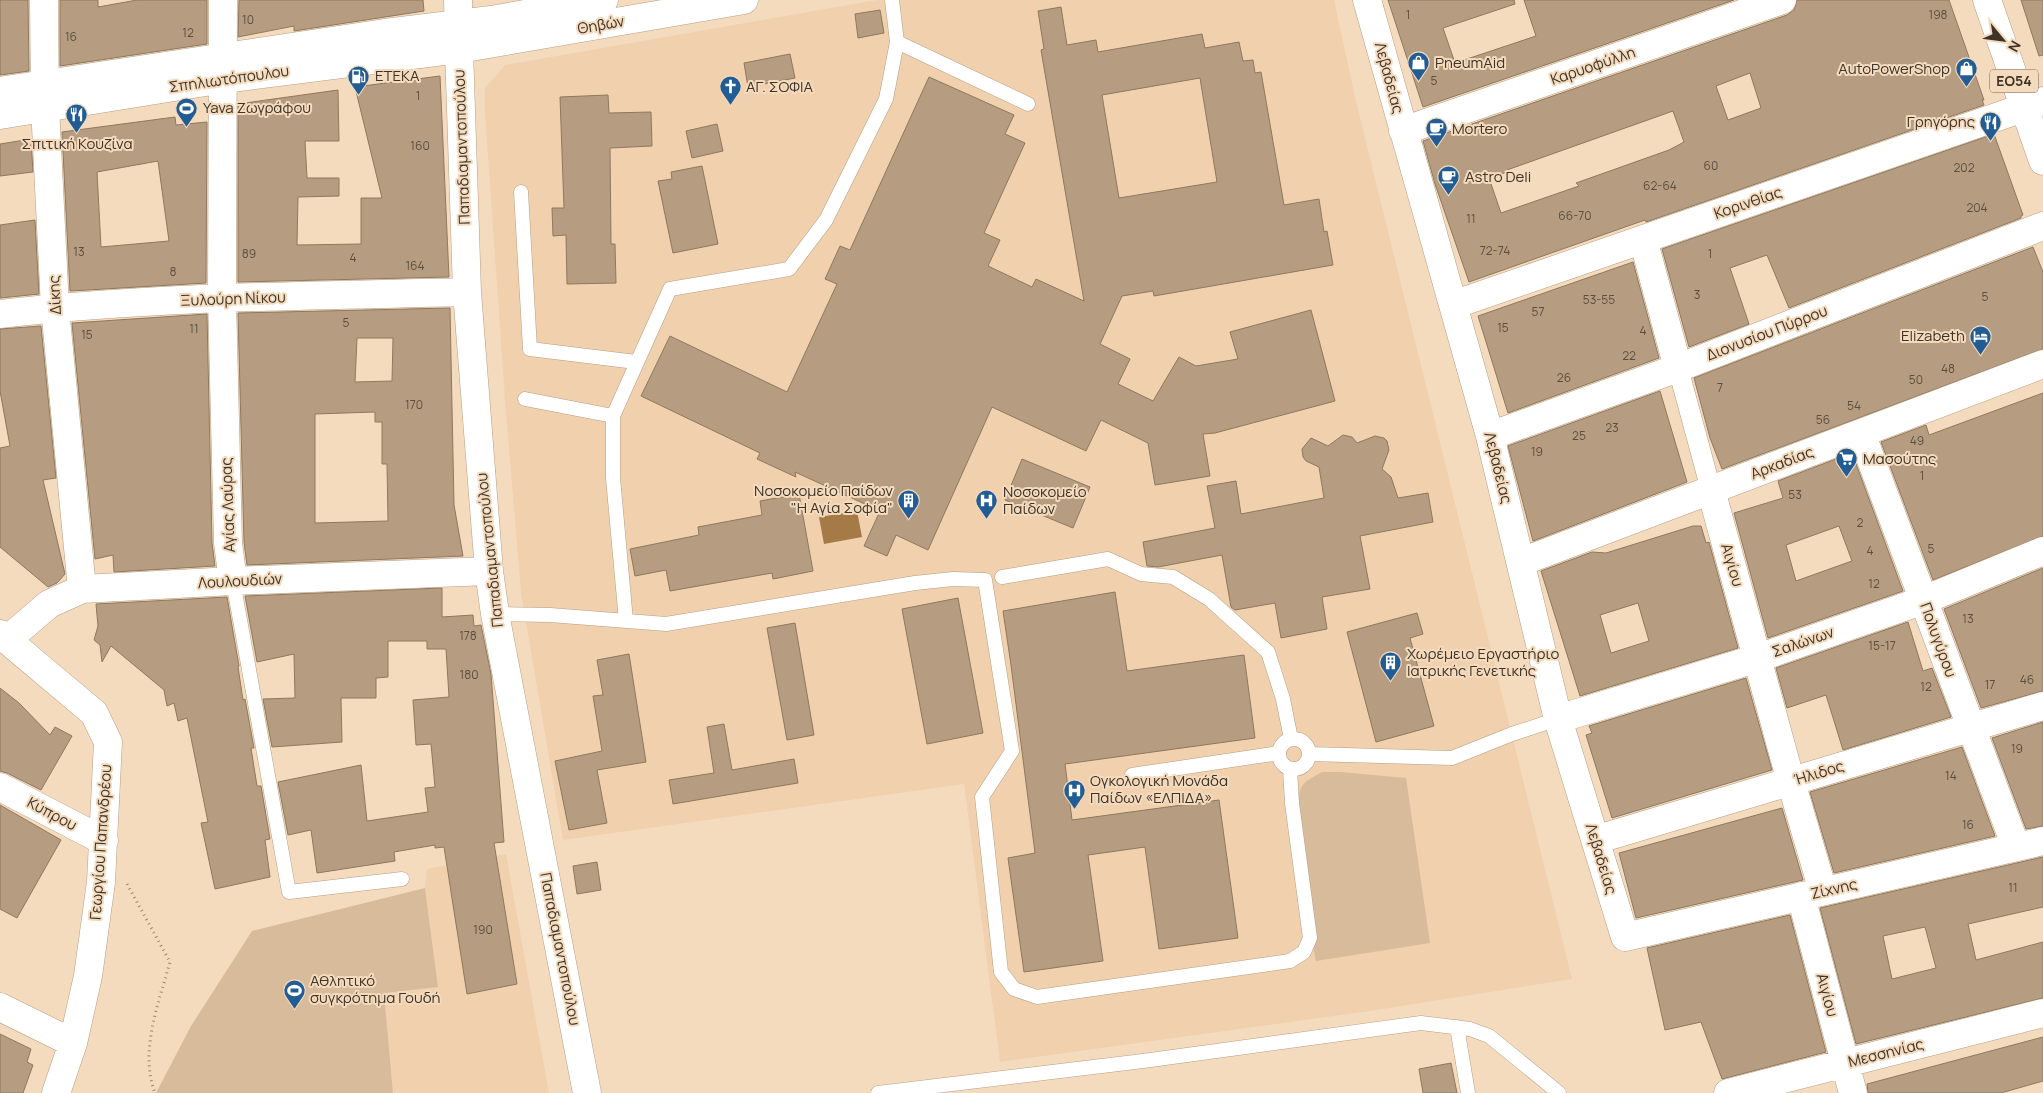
<svg xmlns="http://www.w3.org/2000/svg" width="2043" height="1093" viewBox="0 0 2043 1093" font-family="Manrope,sans-serif">
<style>
.built{fill:#f0d0ad}
.green{fill:#d7bb9b}
.water{fill:#a57a47}
.building{fill:#b69d82;stroke:#8f785d;fill-rule:evenodd}
.lines{fill:none;stroke-linecap:round;stroke-linejoin:round}
.service-casing{stroke:#b79e83;stroke-width:15}
.pedestrian-casing{stroke:#b79e83;stroke-width:21}
.minor-casing{stroke:#b79e83;stroke-width:29}
.tertiary-casing{stroke:#b79e83;stroke-width:29}
.primary-casing{stroke:#b79e83;stroke-width:29}
.path{stroke:#988672;stroke-width:3;stroke-dasharray:1 4;stroke-linecap:butt}
.service{stroke:#fff;stroke-width:14}
.pedestrian{stroke:#fff;stroke-width:20}
.minor{stroke:#fff;stroke-width:28}
.tertiary{stroke:#fff;stroke-width:28}
.primary{stroke:#fff;stroke-width:28}
.labels{text-anchor:middle;stroke-width:4;stroke-linejoin:round;paint-order:stroke}
.number-label{font-size:12px;fill:#5b4e3e}
.shield{fill:#f5dbbe;stroke:#746555;stroke-width:1}
.shield-label{font-size:14px;font-weight:bold;fill:#3d3328}
.street-label{font-size:15px;fill:#3d3328;stroke:#f5dbbe}
.poi-label{font-size:15px;fill:#3d3328;stroke:#f5dbbe;text-anchor:start}
</style>
<rect width="100%" height="100%" fill="#f5dbbe"/>
<!-- built -->
<path class="built" d="M877,0H1334L1355,97L1572,979L1370,1011L1000,1062L964,784L563,840L521,593L506,414L485,114V88L505,65Z
M506,854L549,1093H393L384,993L438,986L425,888L427,869Z"/>
<!-- green -->
<path class="green" d="M1322,772H1340L1406,778L1430,943L1316,961C1311,929 1289,811 1301,788C1305,780 1314,777 1322,772Z
M425,888L438,987L384,993L393,1093H156L191,1026L252,931Z"/>
<!-- water -->
<path class="water" d="M857,511L862,537L824,544L819,517Z"/>
<!-- building -->
<path class="building" d="M0,0H28L29,71L0,75Z
M60,0H98V7L137,0H207V44L60,66Z
M239,0H423L424,11L294,31V26L238,37Z
M1388,0H1514L1515,4L1443,28L1455,63L1536,36L1524,0H1734L1423,107Z
M1797,0H1949L1984,100H1982L1984,105L1646,222L1645,220L1469,282L1435,184L1423,141L1787,15L1794,10ZM1750,73L1761,108L1728,120L1716,86ZM1673,111L1684,142L1669,150L1576,183L1579,186L1501,213L1489,178L1508,172L1507,170Z
M2021,0H2043V55L2039,56Z
M1061,7L1067,45L1096,40L1098,52L1202,34L1205,48L1239,42L1243,61L1253,60L1255,73L1261,72L1284,205L1319,199L1324,232L1327,231L1333,265L1154,296L1153,291L1122,296L1100,344L1130,359L1118,384L1153,401L1179,357L1196,366L1238,359L1230,332L1311,310L1335,401L1215,433L1203,434L1210,476L1155,485L1148,443L1101,420L1086,451L992,407L928,550L896,535L887,556L864,546L880,511L795,472L796,477L757,459L760,453L641,396L670,336L787,392L837,284L825,279L840,246L850,250L929,77L1014,115L1005,134L1025,143L984,233L1000,240L988,266L1032,287L1036,279L1084,301L1041,50L1044,49L1038,11ZM1200,78L1217,182L1119,198L1102,95Z
M880,10L884,33L858,38L855,14Z
M790,54L795,78L748,87L744,63Z
M440,76L449,277L238,282V104L338,90L339,141H305L307,178H339V196L298,197L297,245L361,244V198H382L355,87Z
M608,95L609,113L651,112L652,146L610,148L611,244H615L616,283L567,284L566,235L553,236L552,208H564L560,97Z
M175,117L176,125L207,122L206,283L70,291L62,132ZM158,161L169,241L101,247L97,172Z
M717,124L723,151L692,158L686,131Z
M1994,134L2023,215L2021,216V218L1789,308L1767,255L1730,268L1749,324L1689,347L1662,249Z
M31,139L33,172L0,176V144Z
M702,166L718,244L673,253L658,181L672,179L671,172Z
M35,220L39,294L0,298V225Z
M2033,247L2043,272V349L1722,469L1710,438L1694,378Z
M1633,262L1659,358L1508,413L1478,316Z
M450,308L454,505L463,556L247,565L244,542L238,313ZM357,338H393L392,381L355,382ZM375,412V422H382V464H387L388,521L315,523V414Z
M207,314L212,543L215,566L114,572L113,555L95,559L72,323Z
M41,326L56,478L43,480L65,574L57,583L48,587L0,547V448L10,446L0,391V329Z
M1660,391L1687,482L1533,541L1508,446Z
M2043,393V536L1933,580L1881,442L1926,425L1929,435Z
M1343,435L1352,437L1357,443L1375,436L1384,438L1387,441L1389,450L1382,469L1391,477L1398,498L1428,493L1433,522L1360,536L1370,589L1322,597L1327,629L1281,638L1275,603L1235,610L1231,607L1222,555L1158,567L1147,566L1143,542L1215,528L1207,486L1236,481L1241,514L1324,498L1319,467L1306,461L1303,457L1302,449L1311,438L1328,446Z
M1852,453L1903,591L1768,638L1734,513L1783,498L1778,481ZM1839,526L1852,561L1796,581L1786,545Z
M1022,459L1090,487L1073,528L1005,500Z
M799,494L813,571L773,579L772,573L670,591L666,570L635,576L630,549L699,535L698,527L762,515L760,501Z
M1693,526H1701L1706,543L1709,542L1738,648L1580,696L1541,571L1592,552L1606,553ZM1638,603L1649,641L1611,653L1600,615Z
M2043,568V691L1981,708L1944,609Z
M442,588V617L473,615L474,626L481,625L491,674L504,842L494,843L517,984L467,994L444,847L435,848V845L394,852L395,861L317,873L311,830L288,835L278,782L361,765L367,821L428,812L425,788L435,787L431,744L416,745L413,700L449,697L446,649H427V641H388V677L376,678V698H341L342,742L272,747L263,699L295,698L294,654L257,662L245,596Z
M1115,592L1127,671L1244,655L1255,738L1065,764L1072,820L1219,800L1238,938L1159,949L1145,847L1088,855L1103,961L1024,972L1008,858L1035,853L1011,665L1003,611Z
M227,597L239,666L238,667L243,700L245,699L254,748H251L257,786H261L270,839L265,840L270,877L215,889L201,823L208,822L187,718L178,721L174,703L167,706L164,690L111,646L102,662L100,645L94,640L98,626L96,604Z
M958,598L983,733L927,744L902,609Z
M1417,613L1423,634L1410,638L1434,726L1376,742L1347,632Z
M1908,622L1923,671L1932,668L1951,717L1843,750L1826,695L1787,708L1776,668Z
M795,623L814,735L787,740L767,628Z
M629,654L646,762L597,770L607,823L569,830L555,761L602,751L593,696L603,695L597,660Z
M1746,678L1772,770L1612,818L1586,735L1592,733L1589,726Z
M0,688L19,703L50,735L55,727L72,736L41,790L7,773L0,771Z
M2043,722V826L2026,829L1992,738Z
M724,724L732,770L794,759L798,783L673,804L669,780L714,773L707,727Z
M1962,747L1995,836L1834,873L1810,792Z
M0,805L61,840L17,918L0,909Z
M1782,808L1803,880L1636,918L1619,853Z
M2043,857V907L1968,924L1976,960L2043,942V998L1856,1044L1820,908ZM1925,927L1936,968L1892,979L1883,936Z
M597,862L601,890L577,894L573,866Z
M1790,915L1826,1052L1722,1079L1701,1022L1665,1030L1647,948Z
M0,1034L31,1049L27,1062L33,1065L23,1093H0Z
M2043,1037V1081L2001,1093H1868L1867,1084Z
M1451,1063L1457,1093H1423L1419,1069Z"/>
<g class="lines">
<defs>
<path id="service" d="M897,42L1028,104
M521,192L530,349L636,362
M525,399L613,416
M1002,577L1108,559L1141,574L1173,577L1209,599L1268,652L1283,699L1291,739
M233,581L289,892L402,879
M495,614L550,615L666,624L915,583L953,579L985,580L1012,751L982,797L1001,972L1014,989L1037,997L1290,961L1304,952L1310,938L1292,803L1290,769
M626,621L613,478V416L670,289L789,269L826,220L886,99L897,42L892,0
M1279 754a15 15 0 1 1 30 0a15 15 0 1 1-30 0Z
M1309,754L1452,758L1512,734L1558,719
M1132,775L1279,753
M1457,1027L1468,1093
M878,1093L1143,1061L1421,1023L1470,1029L1489,1036L1559,1093"/>
<path id="pedestrian" d="M1678,368L1711,490"/>
<path id="minor" d="M44,0L45,106L55,308L82,589
M223,0L222,298L228,543L233,581
M1367,0L1490,436L1558,719L1625,937L2043,841
M459,49L467,292L489,571L495,614L587,1093
M1403,131L1782,0
M1643,239L1678,368
M1453,305L2043,101
M0,314C155,296 312,296 467,292
M1861,433L2016,847
M1490,436L1678,368L2043,226
M1711,490L1791,782L1823,891
M1521,562L2043,364
M0,634L94,713L108,742L101,882L88,976L73,1043L56,1093
M7,640L49,604L82,589L233,581L489,571
M1558,719L1758,658L1924,600L2043,551
M0,787L104,841
M1595,840L2043,706
M1801,896L1853,1093
M0,1007L73,1043
M1728,1093L2043,1013"/>
<path id="tertiary" d="M458,0L459,42
M0,91L385,33L491,20L604,0
M0,115L224,79L459,49L744,0"/>
<path id="primary" d="M1987,0L2043,161"/>
</defs>
<!-- service casing -->
<use href="#service" class="service-casing"/>
<!-- pedestrian casing -->
<use href="#pedestrian" class="pedestrian-casing"/>
<!-- minor casing -->
<use href="#minor" class="minor-casing"/>
<!-- tertiary casing -->
<use href="#tertiary" class="tertiary-casing"/>
<!-- primary casing -->
<use href="#primary" class="primary-casing"/>
<!-- path -->
<path class="path" d="M127,884L170,962C159,1002 139,1052 155,1093"/>
<!-- service -->
<use href="#service" class="service"/>
<!-- pedestrian -->
<use href="#pedestrian" class="pedestrian"/>
<!-- minor -->
<use href="#minor" class="minor"/>
<!-- tertiary -->
<use href="#tertiary" class="tertiary"/>
<!-- primary -->
<use href="#primary" class="primary"/>
</g>
<!-- icons -->
<defs>
<symbol id="shop-pin" viewBox="-11 -11 22 30"><path d="M0 17L-7.5 6A9.5 9.5 0 1 1 7.5 6Z" fill="#215d94" stroke="#f5dbbe"/><path d="M-5-2.5h2.3a2.7 3.5 0 0 1 5.4 0H5L5.5 6h-11ZM-1.5-2.5h3a1.5 2.3 0 0 0-3 0Z" fill="#fff"/></symbol>
<symbol id="fuel-pin" viewBox="-11 -11 22 30"><path d="M0 17L-7.5 6A9.5 9.5 0 1 1 7.5 6Z" fill="#215d94" stroke="#f5dbbe"/><path d="M-5.5-6h7V0h2V4h1.3V-2.5L3-4.5l.8-.8L6-3V5H2.5V1h-1V6h-7ZM-4.2-4.7v3.2H.2V-4.7Z" fill="#fff"/></symbol>
<symbol id="church-pin" viewBox="-11 -11 22 30"><path d="M0 17L-7.5 6A9.5 9.5 0 1 1 7.5 6Z" fill="#215d94" stroke="#f5dbbe"/><path d="M-1.2-6h2.4v3.5h3.3v2.4h-3.3V6h-2.4V-.1h-3.3v-2.4h3.3Z" fill="#fff"/></symbol>
<symbol id="stadium-pin" viewBox="-11 -11 22 30"><path d="M0 17L-7.5 6A9.5 9.5 0 1 1 7.5 6Z" fill="#215d94" stroke="#f5dbbe"/><path d="M0-5a6.5 5 0 1 0 0 10a6.5 5 0 1 0 0-10ZM-3.5-1.8h7v3.6h-7Z" fill="#fff"/></symbol>
<symbol id="restaurant-pin" viewBox="-11 -11 22 30"><path d="M0 17L-7.5 6A9.5 9.5 0 1 1 7.5 6Z" fill="#215d94" stroke="#f5dbbe"/><path d="M-5-6h1v4h1v-4h1v4h1v-4h1v5L-1.5 .5V6h-2V.5L-5-1ZM5-6V6H3V1.5H1.5Q1.5-4 5-6Z" fill="#fff"/></symbol>
<symbol id="cafe-pin" viewBox="-11 -11 22 30"><path d="M0 17L-7.5 6A9.5 9.5 0 1 1 7.5 6Z" fill="#215d94" stroke="#f5dbbe"/><path d="M-5.5-4.5H6V0H3Q3 3.5 0 3.5H-2.5Q-5.5 3.5-5.5 0ZM3-3.2v2h1.7v-2ZM-6 4.5H4V6H-6Z" fill="#fff"/></symbol>
<symbol id="hotel-pin" viewBox="-11 -11 22 30"><path d="M0 17L-7.5 6A9.5 9.5 0 1 1 7.5 6Z" fill="#215d94" stroke="#f5dbbe"/><path d="M-6-4.5h1.5V1H6V5H4.5V3h-9V5H-6ZM-4 0a1.8 1.8 0 1 1 3.6 0ZM.5 0V-2.5h3Q6-2.5 6 0Z" fill="#fff"/></symbol>
<symbol id="supermarket-pin" viewBox="-11 -11 22 30"><path d="M0 17L-7.5 6A9.5 9.5 0 1 1 7.5 6Z" fill="#215d94" stroke="#f5dbbe"/><path d="M-6-5.5h2.5l.6 2H6L4.5 2H-2.5L-4.4-4H-6ZM-1.5 3.2a1.3 1.3 0 1 0 .1 0ZM3 3.2a1.3 1.3 0 1 0 .1 0Z" fill="#fff"/></symbol>
<symbol id="building-pin" viewBox="-11 -11 22 30"><path d="M0 17L-7.5 6A9.5 9.5 0 1 1 7.5 6Z" fill="#215d94" stroke="#f5dbbe"/><path d="M-4-6H4V6H1V3H-1V6H-4ZM-2.5-4.3h1.7v1.8h-1.7ZM.8-4.3h1.7v1.8H.8ZM-2.5-1h1.7V.8h-1.7ZM.8-1h1.7V.8H.8Z" fill="#fff"/></symbol>
<symbol id="hospital-pin" viewBox="-11 -11 22 30"><path d="M0 17L-7.5 6A9.5 9.5 0 1 1 7.5 6Z" fill="#215d94" stroke="#f5dbbe"/><path d="M-5-5h3v3.5h4V-5h3V5h-3V1.5h-4V5h-3Z" fill="#fff"/></symbol>
</defs>
<g fill-rule="evenodd">
<use href="#shop-pin" x="1406" y="50" width="25" height="34"/>
<use href="#shop-pin" x="1954" y="56" width="25" height="34"/>
<use href="#fuel-pin" x="346" y="64" width="25" height="34"/>
<use href="#church-pin" x="718" y="74" width="25" height="34"/>
<use href="#stadium-pin" x="174" y="96" width="25" height="34"/>
<use href="#restaurant-pin" x="64" y="102" width="25" height="34"/>
<use href="#restaurant-pin" x="1978" y="110" width="25" height="34"/>
<use href="#cafe-pin" x="1424" y="116" width="25" height="34"/>
<use href="#cafe-pin" x="1436" y="164" width="25" height="34"/>
<use href="#hotel-pin" x="1968" y="324" width="25" height="34"/>
<use href="#supermarket-pin" x="1834" y="446" width="25" height="34"/>
<use href="#building-pin" x="896" y="488" width="25" height="34"/>
<use href="#hospital-pin" x="974" y="488" width="25" height="34"/>
<use href="#building-pin" x="1378" y="650" width="25" height="34"/>
<use href="#hospital-pin" x="1062" y="778" width="25" height="34"/>
<use href="#stadium-pin" x="282" y="978" width="25" height="34"/>
</g>
<g class="labels">
<!-- number labels -->
<g class="number-label">
<text x="1408" y="19">1</text>
<text x="1938" y="19">198</text>
<text x="248" y="24">10</text>
<text x="188" y="37">12</text>
<text x="71" y="41">16</text>
<text x="1434" y="85">5</text>
<text x="418" y="100">1</text>
<text x="420" y="150">160</text>
<text x="1711" y="170">60</text>
<text x="1964" y="172">202</text>
<text x="1660" y="190">62-64</text>
<text x="1977" y="212">204</text>
<text x="1575" y="220">66-70</text>
<text x="1471" y="223">11</text>
<text x="1495" y="255">72-74</text>
<text x="79" y="256">13</text>
<text x="249" y="258">89</text>
<text x="1710" y="258">1</text>
<text x="353" y="262">4</text>
<text x="415" y="270">164</text>
<text x="173" y="276">8</text>
<text x="1697" y="299">3</text>
<text x="1985" y="301">5</text>
<text x="1599" y="304">53-55</text>
<text x="1538" y="316">57</text>
<text x="346" y="327">5</text>
<text x="1503" y="332">15</text>
<text x="194" y="333">11</text>
<text x="1643" y="335">4</text>
<text x="87" y="339">15</text>
<text x="1629" y="360">22</text>
<text x="1948" y="373">48</text>
<text x="1564" y="382">26</text>
<text x="1916" y="384">50</text>
<text x="1720" y="392">7</text>
<text x="414" y="409">170</text>
<text x="1854" y="410">54</text>
<text x="1823" y="424">56</text>
<text x="1612" y="432">23</text>
<text x="1579" y="440">25</text>
<text x="1917" y="445">49</text>
<text x="1537" y="456">19</text>
<text x="1922" y="480">1</text>
<text x="1795" y="499">53</text>
<text x="1860" y="527">2</text>
<text x="1931" y="553">5</text>
<text x="1870" y="555">4</text>
<text x="1874" y="588">12</text>
<text x="1968" y="623">13</text>
<text x="468" y="640">178</text>
<text x="1882" y="650">15-17</text>
<text x="469" y="679">180</text>
<text x="2027" y="684">46</text>
<text x="1990" y="689">17</text>
<text x="1926" y="691">12</text>
<text x="2017" y="753">19</text>
<text x="1951" y="780">14</text>
<text x="1968" y="829">16</text>
<text x="2013" y="892">11</text>
<text x="483" y="934">190</text>
</g>
<!-- shield labels -->
<rect class="shield" x="1990" y="69.5" width="48" height="23" rx="4"/>
<g class="shield-label">
<text x="2014" y="86">ΕΟ54</text>
</g>
<!-- street labels -->
<g class="street-label">
<text transform="translate(601 25) rotate(-10)" y="5">Θηβών</text>
<text transform="translate(1593 66) rotate(-19)" y="5">Καρυοφύλλη</text>
<text transform="translate(1389 78) rotate(75)" y="5">Λεβαδείας</text>
<text transform="translate(229 79) rotate(-8)" y="5">Σπηλιωτόπουλου</text>
<text transform="translate(462 147) rotate(-92)" y="5">Παπαδιαμαντοπούλου</text>
<text transform="translate(1748 203) rotate(-19)" y="5">Κορινθίας</text>
<text transform="translate(55 295) rotate(-93)" y="5">Δίκης</text>
<text transform="translate(233 299) rotate(-2)" y="5">Ξυλούρη Νίκου</text>
<text transform="translate(1767 333) rotate(-21)" y="5">Διονυσίου Πύρρου</text>
<text transform="translate(1782 463) rotate(-21)" y="5">Αρκαδίας</text>
<text transform="translate(1498 468) rotate(76)" y="5">Λεβαδείας</text>
<text transform="translate(228 505) rotate(-92)" y="5">Αγίας Λαύρας</text>
<text transform="translate(490 550) rotate(-96)" y="5">Παπαδιαμαντοπούλου</text>
<text transform="translate(1732 565) rotate(74)" y="5">Αιγίου</text>
<text transform="translate(240 581) rotate(-3)" y="5">Λουλουδιών</text>
<text transform="translate(1938 640) rotate(70)" y="5">Πολυγύρου</text>
<text transform="translate(1803 642) rotate(-19)" y="5">Σαλώνων</text>
<text transform="translate(1819 773) rotate(-17)" y="5">Ήλιδος</text>
<text transform="translate(52 814) rotate(28)" y="5">Κύπρου</text>
<text transform="translate(101 842) rotate(-86)" y="5">Γεωργίου Παπανδρέου</text>
<text transform="translate(1601 859) rotate(73)" y="5">Λεβαδείας</text>
<text transform="translate(1834 889) rotate(-13)" y="5">Ζίχνης</text>
<text transform="translate(560 949) rotate(79)" y="5">Παπαδιαμαντοπούλου</text>
<text transform="translate(1827 995) rotate(75)" y="5">Αιγίου</text>
<text transform="translate(1886 1053) rotate(-14)" y="5">Μεσσηνίας</text>
</g>
<!-- poi labels -->
<g class="poi-label">
<text x="1435" y="68">PneumAid</text>
<text x="1950" y="74" text-anchor="end">AutoPowerShop</text>
<text x="375" y="81">ΕΤΕΚΑ</text>
<text x="746" y="92">ΑΓ. ΣΟΦΙΑ</text>
<text x="203" y="113">Yava Ζωγράφου</text>
<text x="1975" y="127" text-anchor="end">Γρηγόρης</text>
<text x="1452" y="134">Mortero</text>
<text x="77" y="149" text-anchor="middle">Σπιτική Κουζίνα</text>
<text x="1465" y="182">Astro Deli</text>
<text x="1965" y="341" text-anchor="end">Elizabeth</text>
<text x="1863" y="464">Μασούτης</text>
<text x="893" y="496" text-anchor="end">Νοσοκομείο Παίδων<tspan x="893" dy="17">"Η Αγία Σοφία"</tspan></text>
<text x="1003" y="497">Νοσοκομείο<tspan x="1003" dy="17">Παίδων</tspan></text>
<text x="1407" y="659">Χωρέμειο Εργαστήριο<tspan x="1407" dy="17">Ιατρικής Γενετικής</tspan></text>
<text x="1090" y="786">Ογκολογική Μονάδα<tspan x="1090" dy="17">Παίδων «ΕΛΠΙΔΑ»</tspan></text>
<text x="310" y="986">Αθλητικό<tspan x="310" dy="17">συγκρότημα Γουδή</tspan></text>
</g>
</g>
<!-- north arrow -->
<g transform="translate(2003 40) rotate(119)" stroke="#f5dbbe" stroke-width="4" paint-order="stroke">
<path d="M0-4L9 19L0 12L-9 19Z" fill="#3d3328"/>
<text y="-8" font-size="14" font-weight="bold" text-anchor="middle" fill="#3d3328">N</text>
</g>
</svg>
